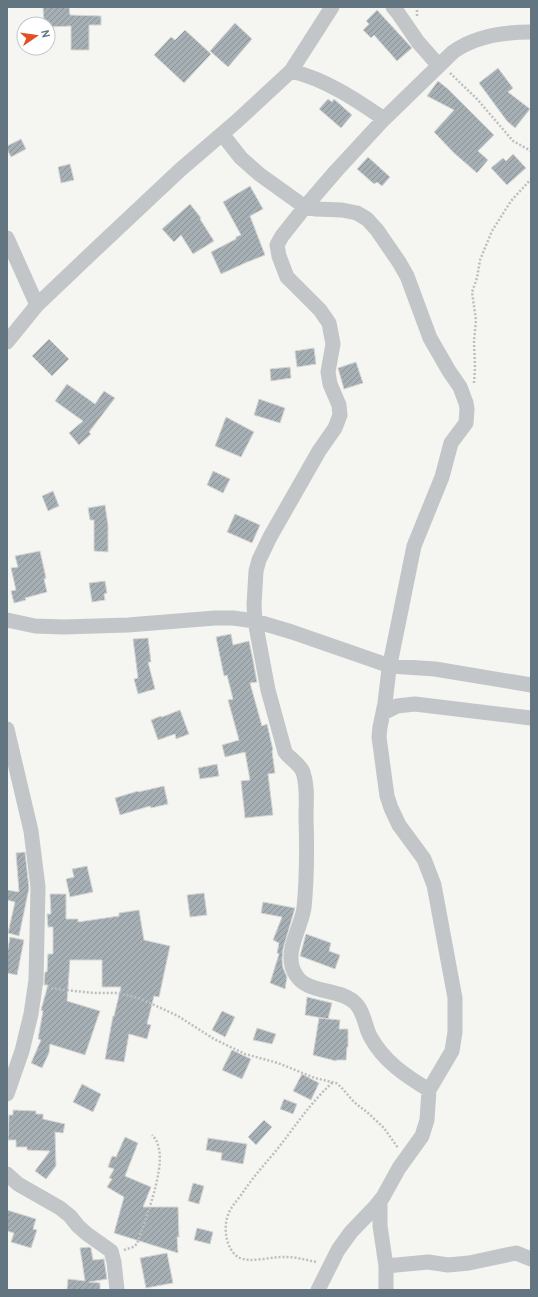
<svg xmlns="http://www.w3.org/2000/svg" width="538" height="1297" viewBox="0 0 538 1297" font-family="Overpass,sans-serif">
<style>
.building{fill:url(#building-hatch);stroke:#d6d6d4}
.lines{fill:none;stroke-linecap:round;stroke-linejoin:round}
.path{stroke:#bcbec0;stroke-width:2.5;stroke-dasharray:2 2;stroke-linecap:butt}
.street{stroke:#c2c6c9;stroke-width:15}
</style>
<defs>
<pattern id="building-hatch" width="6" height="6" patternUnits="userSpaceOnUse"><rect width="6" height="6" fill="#a6afb4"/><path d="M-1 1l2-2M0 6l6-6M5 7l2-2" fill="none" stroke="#8b9398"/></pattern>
</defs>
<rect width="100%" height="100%" fill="#f5f5f1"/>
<!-- building -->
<path class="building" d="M43,7H69L70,15L101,16V25H89V50H71V26L48,27V24H44Z
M377,10L412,48L397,61L374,35L371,38L363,30L369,24L366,21Z
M235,23L252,39L228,67L210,51Z
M185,30L211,54L184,83L154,55L171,37L175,40Z
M498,68L513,88L508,92L530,109L515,128L507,121L479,83Z
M438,81L448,89L494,135L478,151L488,160L477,173L454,153L434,132L454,110L427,96Z
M328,99L332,102L334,99L352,115L341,128L319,109Z
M21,139L26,149L11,157L7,149V146Z
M513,154L526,168L507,185L491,168L503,158L506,161Z
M368,157L390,177L382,186L377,182L374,184L357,169Z
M70,164L74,180L61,183L58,167Z
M250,186L263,209L250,216L265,255L245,263L221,274L211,252L236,239V237L241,235L223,202Z
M190,204L201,218L200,219L214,241L193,254L181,235L174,242L162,229Z
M49,339L69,359L52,376L32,356Z
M314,348L316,364L297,367L295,351Z
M356,362L363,383L344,389L338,368Z
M290,367L291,378L271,381L270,369Z
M67,384L95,404L104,391L115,398L89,432L91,434L79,445L69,433L83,421L55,401Z
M259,399L285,408L280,423L254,415Z
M226,417L254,432L241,457L215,446Z
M213,471L230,479L223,493L207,485Z
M53,491L59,506L48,511L42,496Z
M105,505L108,525V552L94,551V520H90L88,508Z
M235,514L260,525L252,543L227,532Z
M40,551L46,578L44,579L47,592L25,598L26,600L14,603L11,591L16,590L11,568L18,567L15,556Z
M105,581L107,593L104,594L105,600L92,602L89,583Z
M231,634L233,645L249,641L253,660L257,682L250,683L262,726L267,724L273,750L272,751L275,773L268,774L273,815L245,818L241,781L250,780L245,752L225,757L222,745L239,740L228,700L233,699L227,675L224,676L216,637Z
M148,638L151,662H148L155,689L138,694L134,679L138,678L133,639Z
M180,710L189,734L176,739L175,734L158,740L151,720L161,716L162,717Z
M217,764L219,776L200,779L198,768Z
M164,786L168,804L151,808L150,806L120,815L115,798L138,791V792Z
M25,852L29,888L19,936L8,933L15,902L7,900V890L19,892L16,853Z
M87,866L93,892L70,897L66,879L74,877L72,869Z
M204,893L207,915L190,917L187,895Z
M50,894H66V919H78V922L119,916V913L139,910L144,940L170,946L159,997L154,996L147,1024L151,1025L147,1039L129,1034L124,1062L105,1059L113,1016H114L121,987H102V960H70L67,1001L100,1011L85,1055L50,1044L49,1053L42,1068L31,1063L41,1040L38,1039L43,1011L41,1010L48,985H44L45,972H47L48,954H53V927H48L47,914H51Z
M263,902L295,908L283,949L282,960L283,968L287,977L285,989L270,983L279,954L277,953L279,943L273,940L282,917L261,913Z
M306,934L331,943L329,951L340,955L335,969L300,956Z
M10,937L24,940L17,975L7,973V954Z
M307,997L332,1003L328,1019L305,1015Z
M222,1011L235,1017L225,1037L212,1030Z
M319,1018L340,1020L339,1029H348V1047H347L346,1060H337L336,1061L313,1055Z
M257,1028L276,1034L272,1044L253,1040Z
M232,1050L251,1059L242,1079L222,1070Z
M302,1074L319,1083L311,1100L293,1091Z
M82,1084L101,1094L93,1112L73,1102Z
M284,1099L297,1104L293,1114L280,1109Z
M13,1110L36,1111V1114H43V1119L65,1124L63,1133L55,1132L56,1166L46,1179L35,1171L50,1151L27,1150V1147H16V1140H8L9,1115H13Z
M264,1120L272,1127L256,1145L248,1137Z
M125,1137L138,1143L125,1176L151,1187L143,1207H178L179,1237H177L178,1253L114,1233L124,1197L107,1187L112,1179L109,1178L114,1169L108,1167L112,1156L116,1157Z
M208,1138L247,1144L243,1164L221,1160L222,1153L206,1150Z
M193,1183L204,1186L199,1204L188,1201Z
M7,1210L36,1219L33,1229L37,1230L31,1248L11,1242L14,1233L7,1231Z
M197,1228L213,1232L210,1244L194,1240Z
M89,1247L91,1248L93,1260L104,1259L107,1279L89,1282L100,1283V1290H67L68,1279L85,1281L80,1248Z
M167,1253L173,1283L146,1288L140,1258Z"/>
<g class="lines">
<!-- path -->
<path class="path" d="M417,16V7
M450,73L477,99L513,141L531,151
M474,383L475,368L474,341L476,320L472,292L477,278L480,260L492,231L511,201L531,179
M47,988L94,993H116L139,998L178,1016L214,1039L245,1054L278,1063L315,1078L336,1083L341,1087L354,1102L368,1113L384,1128L398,1148
M124,1250L133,1247L137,1244C145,1220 164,1173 159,1149C158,1143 156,1139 152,1135
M316,1262C306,1260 297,1257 286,1257C273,1256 250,1264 238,1257C226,1249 223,1228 228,1215C231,1207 236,1202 241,1195C251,1180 263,1166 275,1152C295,1127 309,1104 333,1082"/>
<!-- street -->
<path class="street" d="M393,7L398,13L418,42L439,66
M291,71C325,79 355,99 384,119
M222,134L241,158L259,174L305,207L316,209L342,210L357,213L367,219L377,230L399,262L407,276L430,338L449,371L460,387L466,403L467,409L466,423L451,443L442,477L414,546L389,669L385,703L380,727L379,737L387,796L391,808L399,825L424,859L434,885L455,998V1032L452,1051L429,1090L427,1120L422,1136L399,1168L383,1197L375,1207L351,1232L338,1250L318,1290
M7,238L37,305
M7,342L37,305L98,247L180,170L237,121L291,71L332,7
M7,620L35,626L64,627L128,625L215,618H233L255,621L292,632L390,666L435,669L531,685
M383,713L397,706L415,704L531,718
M7,729L31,831L38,887L36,980L31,1014L22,1051L7,1094
M429,1090C406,1076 383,1061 370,1036C365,1026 364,1013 357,1005C342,987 308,995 296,975C282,954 301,929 304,908C307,878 307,847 306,817C306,802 308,787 303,772C299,763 290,759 285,752L268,690L255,621L254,605L256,571L259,560L270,537L319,451L335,428L340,415L339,405L330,384L328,372L333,344L329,323L320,310L287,277L279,256L277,245L282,236L305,207L336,171L384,119L453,52C475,36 504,32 531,32
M7,1174L18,1184L60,1208L70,1216L78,1226L87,1234L111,1251L114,1262L117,1290
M380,1201V1226L386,1266V1290
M386,1266L428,1262L448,1265L469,1263L516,1253L531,1259"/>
</g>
<!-- border -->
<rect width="538" height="1297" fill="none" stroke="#647582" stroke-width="16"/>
<!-- north arrow -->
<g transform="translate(36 36) rotate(77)"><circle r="19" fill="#ffffff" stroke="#c1c8cd"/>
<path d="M0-3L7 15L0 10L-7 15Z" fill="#e24f23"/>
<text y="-6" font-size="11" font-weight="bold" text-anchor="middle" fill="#647582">N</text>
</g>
</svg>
